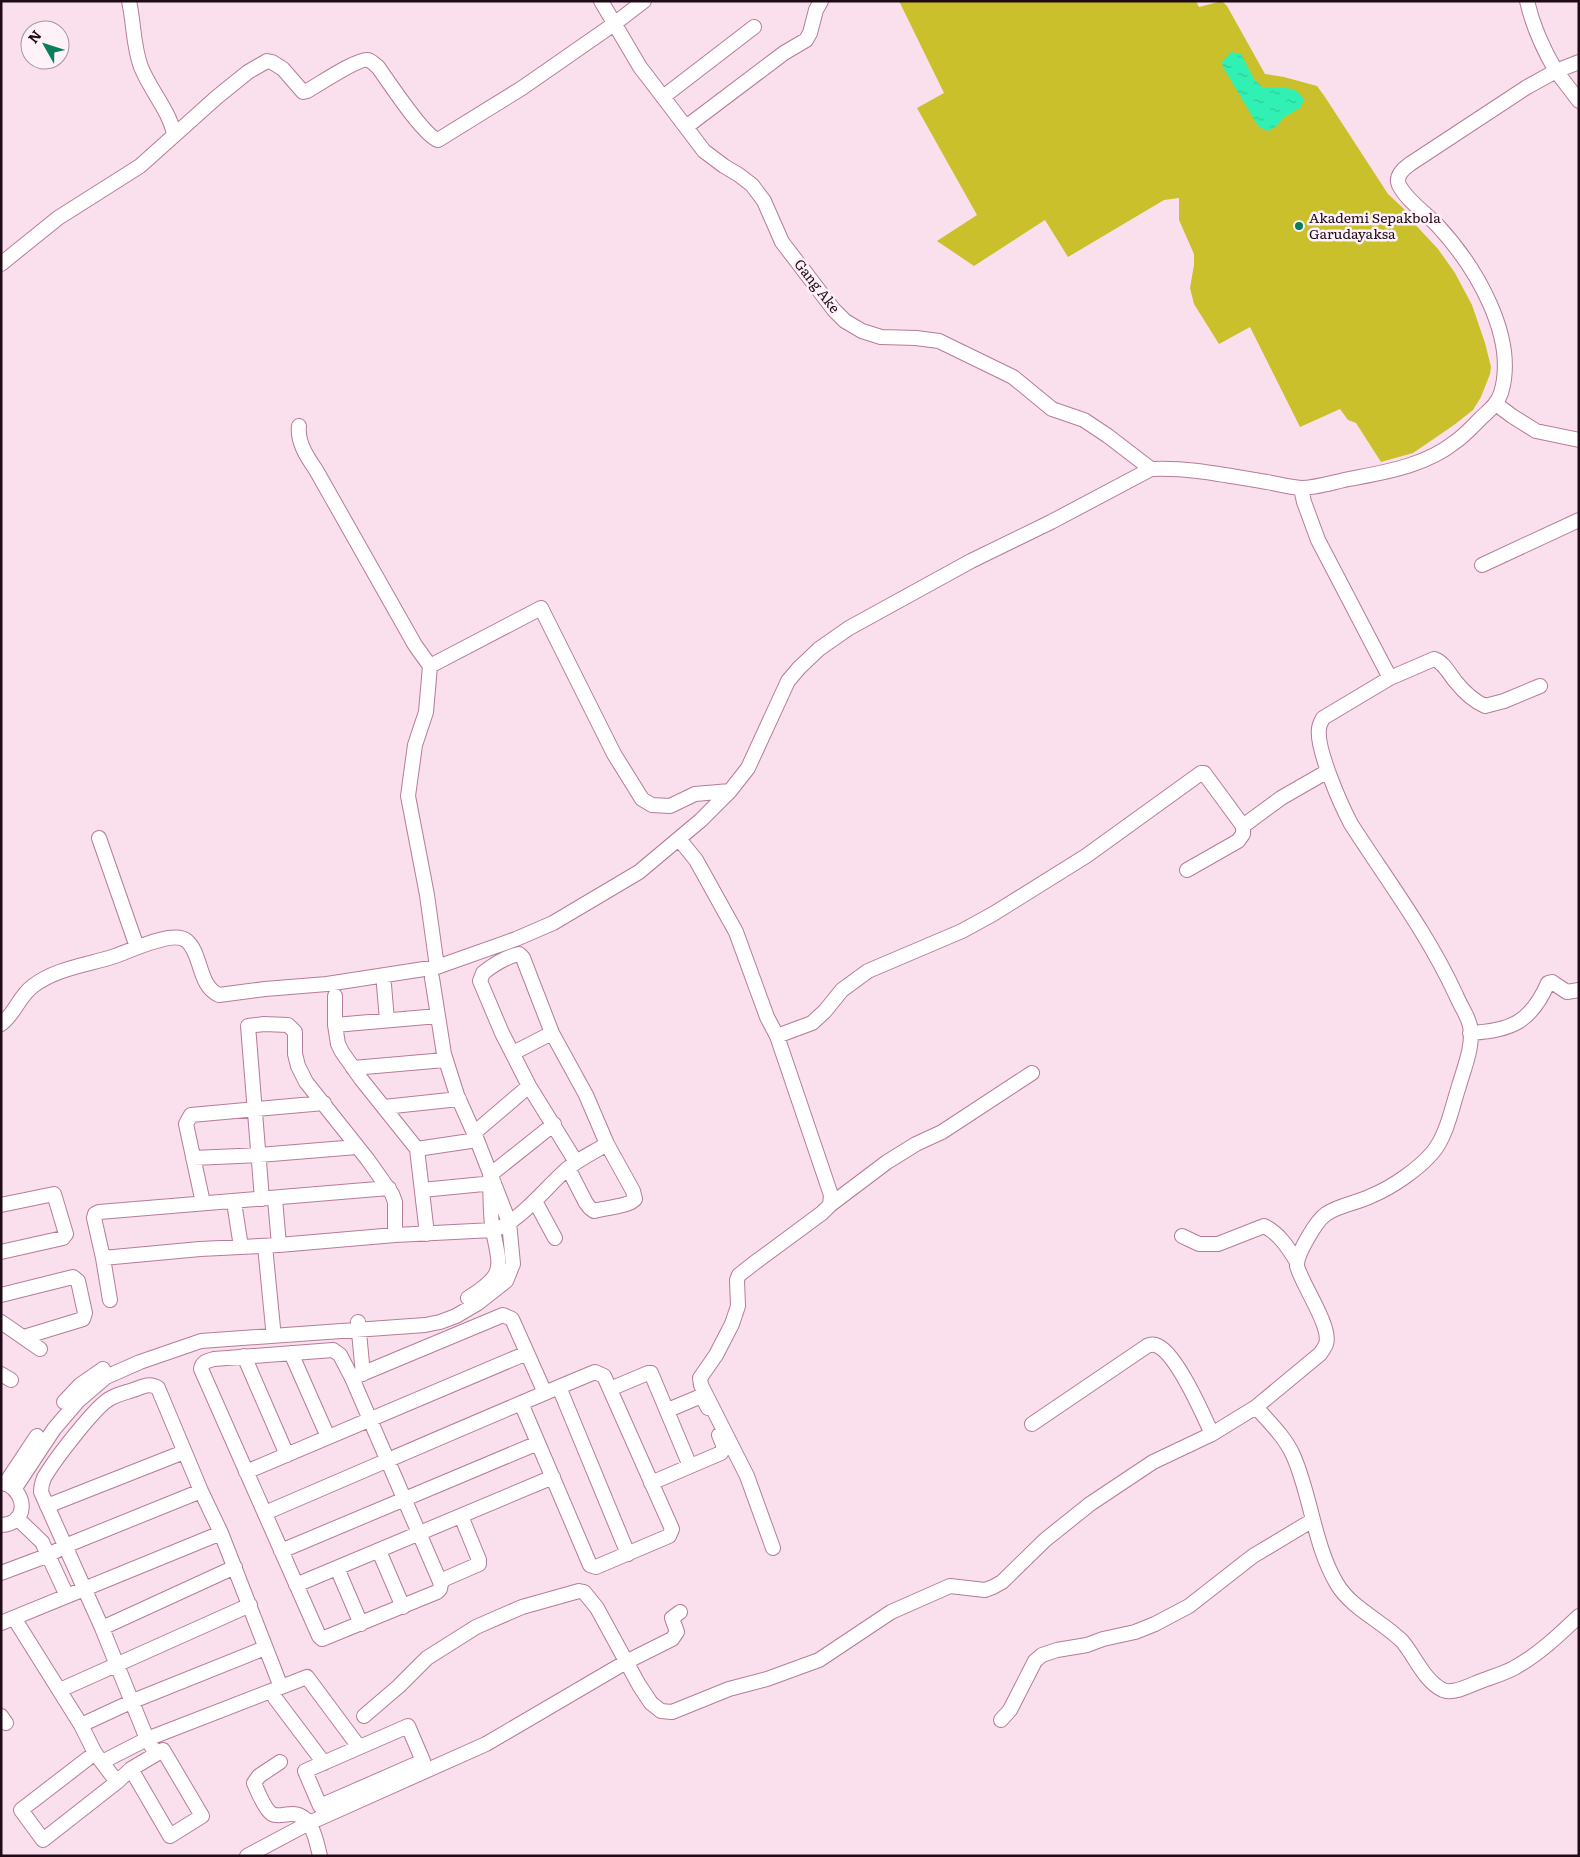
<svg xmlns="http://www.w3.org/2000/svg" width="1580" height="1857" viewBox="0 0 1580 1857" font-family="Literata,serif">
<style>
.grass{fill:#c9c02b}
.water{fill:url(#water-ripples)}
.lines{fill:none;stroke-linecap:round;stroke-linejoin:round}
.minor-casing{stroke:#b67b9b;stroke-width:16}
.minor{stroke:#fff;stroke-width:14}
.poi-dot{fill:#077e5c;stroke:#fff1f8;stroke-width:2}
.labels{text-anchor:middle;stroke-width:5;stroke-linejoin:round;paint-order:stroke}
.poi-label{font-size:14px;fill:#1f0a17;stroke:#fff1f8;text-anchor:start}
.street-label{font-size:14px;fill:#1f0a17;stroke:#fff1f8}
</style>
<defs>
<pattern id="water-ripples" width="26" height="14" patternUnits="userSpaceOnUse" patternTransform="scale(1.25)"><rect width="26" height="14" fill="#31f0b4"/><path d="M2 4q2-2 4 0t4 0M15 11q2-2 4 0t4 0" fill="none" stroke="#2bcc9a"/></pattern>
</defs>
<rect width="100%" height="100%" fill="#fae0ed"/>
<!-- grass -->
<path class="grass" d="M899,1H1196L1199,7L1222,1L1227,6L1265,74L1284,77L1317,86L1325,97L1388,194L1404,209L1411,220L1438,249L1455,273L1472,305L1485,343L1491,367L1490,374L1481,397L1473,410L1454,425L1413,453L1381,462L1356,423L1348,420L1340,409L1300,427L1250,327L1219,344L1194,304L1190,288L1194,265V254L1179,220V198L1164,200L1068,257L1045,220L974,266L937,241L977,215L917,108L944,93Z"/>
<!-- water -->
<path class="water" d="M1231,52L1241,54L1254,79L1263,88C1277,89 1297,83 1304,100L1300,108L1283,118L1276,127L1267,131L1258,126L1223,67L1222,62Z"/>
<g class="lines">
<defs>
<path id="minor" d="M129,1C134,23 133,46 141,67C150,90 169,110 174,134
M601,1L640,67L663,97L704,151L724,166L739,175L752,185L764,201L782,242L834,310L845,321L862,331L881,337L916,338L939,341L1013,377L1052,409L1084,420L1108,436L1151,469
M1579,62L1556,71L1579,101
M663,97L754,27
M686,127L784,53L806,40L810,33L816,10L821,1
M1,264L58,218L140,166L217,97L248,72L267,61L272,62L283,69L303,92L307,91C318,85 358,58 368,60C372,61 375,65 378,67C388,81 424,136 438,140L522,88L614,24L644,1
M1496,404L1512,416L1536,431L1579,440
M299,426C297,442 307,457 316,470L415,645L430,666L426,712L415,745L408,796L427,895L437,967
M1301,488L1304,502L1318,540L1390,678L1434,659C1444,662 1449,674 1456,682C1464,692 1474,701 1485,706L1504,701L1540,686
M1482,565L1579,520
M430,666L541,608L614,754L642,799L652,805L670,806L695,794L730,791
M99,838L137,947
M679,839L696,860L736,932L767,1017L777,1036L831,1195L830,1205L822,1213L753,1264L739,1275L737,1280L738,1306L732,1324L716,1355L700,1378L701,1385L747,1476L773,1548
M1187,870L1238,841L1243,834V826
M384,985L387,1020
M335,996V1025L338,1044L342,1052L361,1079L417,1149L427,1234
M1,1024C15,1014 19,996 33,986C56,968 88,965 115,956C130,951 174,929 187,941C202,954 198,986 219,995L265,989L327,984L437,967L516,939L553,923L639,872L701,820L730,791L748,768L788,681L799,668L819,649L849,628L971,561L1051,522L1151,469C1189,467 1229,476 1267,482C1278,484 1290,487 1301,488C1316,488 1334,482 1349,479C1385,472 1425,466 1455,442C1464,436 1472,427 1480,419C1488,411 1497,405 1501,393C1518,337 1475,266 1438,226C1426,213 1407,201 1399,185C1395,176 1403,169 1410,164L1527,87L1556,71C1543,49 1533,27 1527,1
M335,1025L438,1016
M1470,1033C1511,1031 1531,1022 1548,983L1552,982L1567,992L1579,990
M777,1036L812,1023L825,1011L842,990L868,971L962,931L993,914L1086,856L1201,773H1204L1243,826L1281,798L1328,771
M513,1053L552,1033
M353,1068L445,1060
M384,1107L459,1099
M474,1133L529,1086
M417,1149L477,1140
M193,1158L259,1155L357,1147
M568,1168L586,1203L590,1208L594,1211C604,1208 630,1206 635,1199L633,1191L607,1144L586,1095L552,1033L523,958L519,954C506,957 493,965 483,973L480,981L502,1033L529,1086L576,1162
M490,1175L554,1124
M422,1190L494,1183
M262,1199L248,1026L264,1024L288,1025L295,1032V1054L298,1066L306,1082L368,1160L392,1194L395,1202V1235
M275,1199L279,1245
M535,1201L555,1238
M234,1202L241,1247
M203,1203L186,1124L191,1115L324,1103
M1,1205L54,1194L66,1234L63,1238L1,1252
M830,1205L887,1162L916,1144L942,1132L1032,1073
M1182,1236L1199,1244H1218L1264,1226C1279,1233 1289,1249 1297,1262
M265,1246L273,1328
M103,1258L200,1249L279,1245L395,1235L493,1230C518,1224 547,1186 567,1169C579,1159 594,1152 607,1144
M1,1295L73,1277L78,1281L85,1313L83,1319L24,1337
M468,1298C505,1275 501,1269 493,1231C490,1216 491,1199 490,1184
M110,1300L103,1258L94,1218L95,1214L99,1212L389,1188
M1,1322L40,1349
M358,1322L363,1374
M333,1350L340,1355L352,1378L441,1584L440,1589L437,1592L322,1639L319,1636L201,1369C202,1362 207,1361 214,1359Z
M291,1353L328,1437
M244,1356L287,1455
M1,1374L11,1380
M352,1378L503,1315L512,1319L545,1393
M559,1387L628,1554
M610,1389L648,1373H651L690,1466
M64,1402L80,1385L103,1369
M1256,1407C1269,1422 1285,1437 1293,1455C1311,1495 1314,1546 1337,1584C1351,1608 1382,1621 1402,1641C1415,1656 1424,1681 1443,1690C1452,1694 1467,1687 1476,1683C1488,1678 1503,1674 1514,1668C1538,1655 1559,1635 1579,1616
M668,1410L699,1397L704,1400L708,1408
M1032,1424L1147,1346C1151,1344 1154,1344 1158,1346C1177,1355 1203,1414 1212,1434
M246,1472L527,1353
M651,1483L721,1453L724,1447L719,1435
M5,1484L37,1436
M15,1488L54,1429L78,1401L106,1377L140,1362L201,1341L425,1325L440,1322L456,1316L478,1303L506,1281L513,1264L509,1222L477,1140L457,1095L444,1054L432,978
M47,1506L184,1452
M265,1513C375,1466 484,1418 595,1372L604,1376L672,1529L669,1536L596,1567L590,1565L521,1403
M17,1518L42,1542L67,1596
M1,1525C27,1524 28,1495 7,1484
M281,1551L538,1443
M379,1551L403,1607
M337,1568L361,1624
M1,1573L49,1555L65,1546L201,1491
M440,1581L479,1564V1560L461,1516
M296,1585L553,1477
M14,1618L81,1725L95,1753L117,1782L43,1840L21,1810L95,1753
M1,1623L221,1533
M102,1628L235,1567
M60,1690L250,1605
M275,1698L324,1763
M1,1716L6,1723
M364,1716L399,1686L427,1658L476,1627L522,1607L579,1591L584,1592L597,1608L639,1685L651,1703L661,1711L672,1712L729,1689L767,1679L819,1660L891,1612L950,1586L985,1590L993,1587L1002,1582L1045,1540L1090,1504L1153,1462L1212,1434L1256,1407L1320,1354C1322,1351 1325,1347 1326,1344C1332,1327 1302,1285 1297,1266C1296,1255 1316,1221 1326,1214C1339,1205 1357,1203 1371,1196C1391,1188 1419,1169 1433,1152C1447,1135 1452,1107 1459,1086C1464,1068 1474,1045 1470,1026C1468,1016 1460,1005 1456,995C1428,934 1387,880 1351,824C1341,805 1316,749 1319,729C1319,725 1321,722 1323,718L1390,678
M1001,1720L1010,1710L1035,1661L1042,1655L1057,1650L1087,1645L1103,1639L1135,1632L1155,1624L1189,1606L1253,1556L1313,1520
M81,1725L133,1701L265,1648
M408,1726L423,1761L320,1806L305,1771Z
M156,1754L147,1739L102,1628L41,1492C41,1487 42,1483 44,1478C53,1462 96,1405 111,1398C118,1394 128,1392 136,1389C144,1386 150,1383 158,1388L201,1491L221,1533L281,1687
M102,1762L147,1739L307,1677L359,1747
M280,1762L259,1776L254,1783C257,1790 265,1810 272,1814C278,1817 285,1814 291,1814C312,1813 316,1840 320,1856
M117,1782L131,1769L163,1750L202,1816L170,1836L131,1769
M247,1856L309,1823L486,1744L626,1662L672,1639L677,1632L672,1618L680,1612"/>
</defs>
<!-- minor casing -->
<use href="#minor" class="minor-casing"/>
<!-- minor -->
<use href="#minor" class="minor"/>
</g>
<!-- markers -->
<circle class="poi-dot" cx="1299" cy="226" r="5"/>
<g class="labels">
<!-- poi labels -->
<g class="poi-label">
<text x="1309" y="223">Akademi Sepakbola<tspan x="1309" dy="16">Garudayaksa</tspan></text>
</g>
<!-- street labels -->
<g class="street-label">
<text transform="translate(817 286) rotate(52)" y="5">Gang Ake</text>
</g>
</g>
<!-- border -->
<rect width="1580" height="1857" fill="none" stroke="#1f0a17" stroke-width="5"/>
<!-- north arrow -->
<g transform="translate(45 45) rotate(309)"><circle r="24" fill="#fff1f8" stroke="#a5959e"/>
<path d="M0-4L9 19L0 12L-9 19Z" fill="#077e5c"/>
<text y="-8" font-size="14" font-weight="bold" text-anchor="middle" fill="#1f0a17">N</text>
</g>
</svg>
